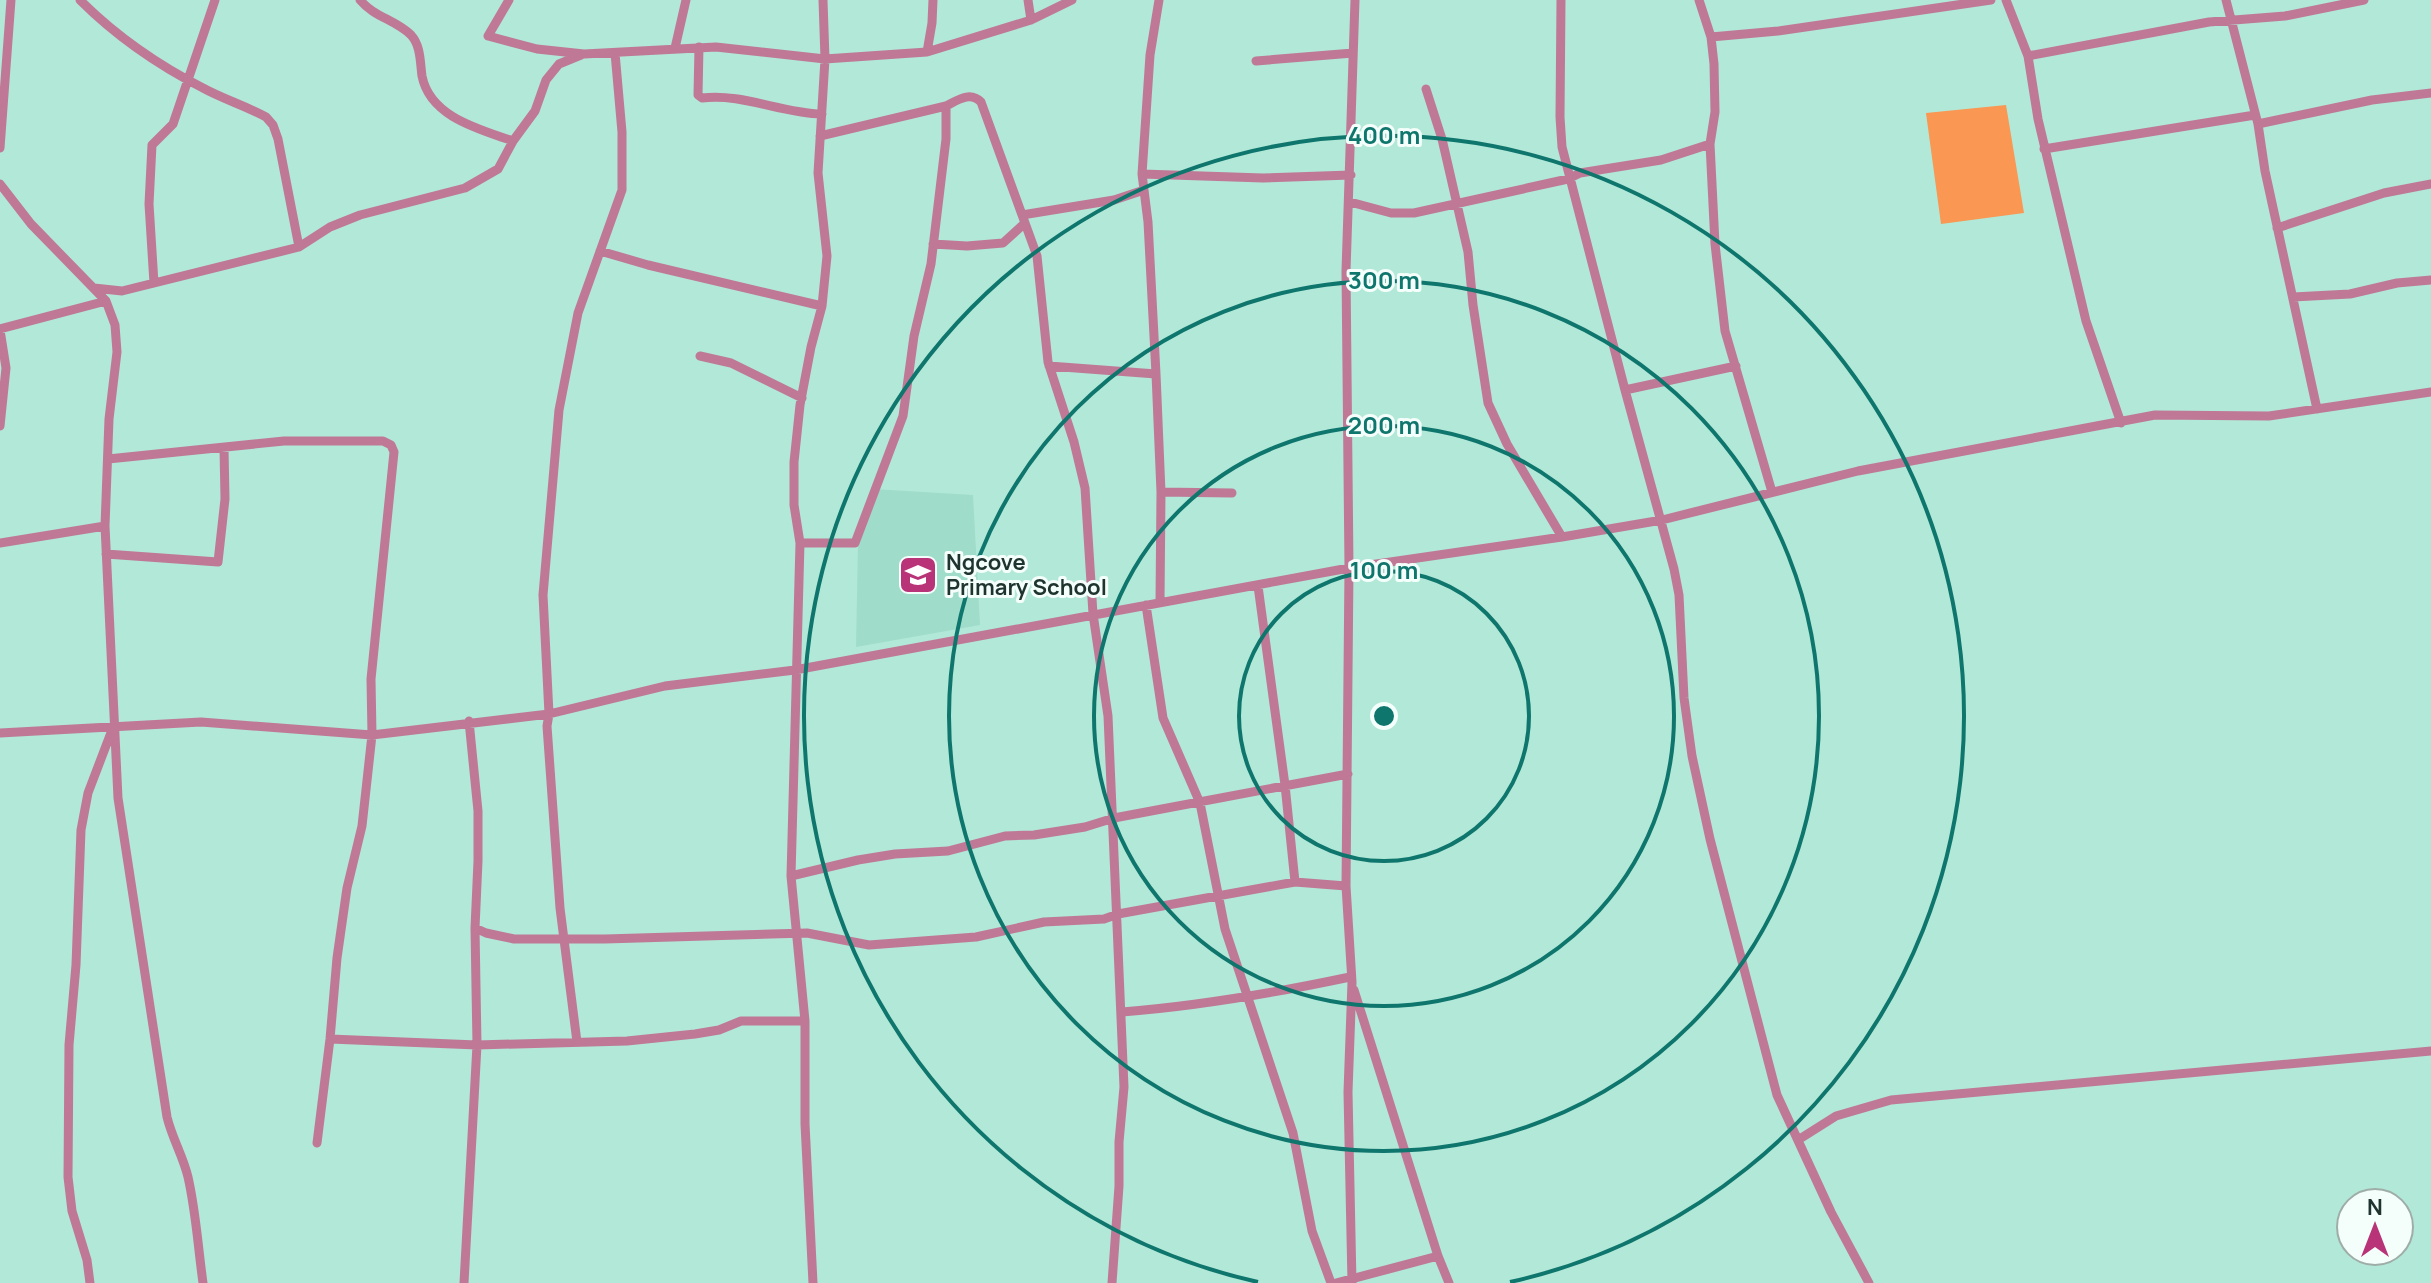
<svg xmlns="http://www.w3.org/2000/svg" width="2431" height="1283" viewBox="0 0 2431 1283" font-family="Manrope,sans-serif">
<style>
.built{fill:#9fdcca}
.green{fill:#f99753}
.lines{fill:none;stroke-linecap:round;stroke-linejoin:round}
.minor{stroke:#bf7996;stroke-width:9}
.ring{fill:none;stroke:#0f766e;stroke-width:4}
.labels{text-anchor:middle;stroke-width:6;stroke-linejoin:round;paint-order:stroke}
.poi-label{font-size:22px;font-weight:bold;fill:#1f342e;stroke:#f4fefb;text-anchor:start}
.centre{fill:#0f766e;stroke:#f4fefb;stroke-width:4}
.ring-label{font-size:24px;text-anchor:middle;font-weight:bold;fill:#0f766e;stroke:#f4fefb;stroke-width:6;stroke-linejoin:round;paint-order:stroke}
</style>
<rect width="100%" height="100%" fill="#b2e8d7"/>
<!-- built -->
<path class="built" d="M873,489L973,495L980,625L856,647L858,543Z"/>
<!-- green -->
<path class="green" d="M2006,105L2024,213L1941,224L1926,113Z"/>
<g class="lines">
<!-- minor -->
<path class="minor" d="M80,0C116,36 158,65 203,88C223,99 246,106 266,117L273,125L278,139L299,247
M360,0C374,17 396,20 411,35C421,46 420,62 422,76C430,117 479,129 513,141
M509,0L488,36L537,49L584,54L716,47L825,59L927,52L1031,20L1072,0
M1028,0L1031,20
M1159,0L1150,55L1142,174L1148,222L1156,374L1161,492L1160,602
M1561,0L1560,117L1562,147L1625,390L1736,366
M1699,0L1711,37L1714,64L1715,112L1710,144L1715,244L1725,331L1772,492
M2006,0L2028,56L2038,119L2086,321L2121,423
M2226,0L2258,124L2265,171L2317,409
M1711,37L1778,31L1991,0
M699,47L698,95L702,98C742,93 781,113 822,114
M675,48L686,0
M927,52L932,23L933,0
M2028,56L2209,22L2285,16L2364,0
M1256,61L1353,53
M1426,89L1442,139L1468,252L1473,305L1488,403L1507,444L1562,537
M2258,124L2372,100L2431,93
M820,136L946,106C958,100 970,91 981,102L1037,256L1048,362L1074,442L1085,488L1093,614L1108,716L1124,1087L1119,1142V1186L1112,1283
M0,148L11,0
M2044,149L2255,115
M1142,174L1263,178L1351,175
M0,184L31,224L106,301L115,325L117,352L109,419L105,526L118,798L167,1117C172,1138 183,1156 188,1177C196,1212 198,1247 203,1283
M1350,202L1391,213H1414L1568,179L1580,173L1661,160L1710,144
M1022,215L1114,200L1144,190
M2277,228L2384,193L2431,184
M933,244L967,246L1003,243L1025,223
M600,251L648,265L822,306
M154,283L149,204L152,145L173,124L215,0
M94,288L122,291L299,247L330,227L360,215L465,188L498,169L513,141L535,111L546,80L559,64L581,55
M2293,297L2350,294L2397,283L2431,280
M0,329L106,301
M0,330L6,368L0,426
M700,356L731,363L802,398
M1049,366L1156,374
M1625,390L1674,569L1679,595L1684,698L1692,756L1710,839L1777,1095L1831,1212L1869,1283
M108,459L284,441H383L391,445L394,452L371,679L372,735L362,826L347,888L337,958L330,1039L317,1143
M1161,492L1232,493
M0,543L105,526
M800,543H855L903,416L914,336L931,264L946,139V106
M106,554L218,562L225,499L224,448
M1258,586L1285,785L1295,882
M1146,605L1163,718L1200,803L1225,929L1293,1133L1312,1231L1331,1283
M0,733L201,722L372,735L549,714L665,686L795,670L1349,568L1562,537L1662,520L1858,471L2155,415L2269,416L2431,392
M791,876L858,860L895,854L948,851L1005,836L1034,835L1085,827L1114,818L1348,774
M475,928L486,933L514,939H605L807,933L869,945L976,937L1044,922L1104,919L1118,914L1295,882L1346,886
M1354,990L1438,1256L1449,1283
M1122,1012C1200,1006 1274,993 1350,977
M330,1039L477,1045L627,1041L695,1034L719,1030L741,1021H805
M577,1042L560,908L547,726L549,714L543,595L559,410L578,313L622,190V132L615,53
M1798,1140L1836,1116L1891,1100L2431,1051
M90,1283L87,1260L72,1211L68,1177L69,1045L76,965L81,830L88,793L112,730
M464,1283L477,1045L475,928L478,861V811L469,721
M813,1283L805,1124V1021L791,876L800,543L794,505V462L800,405L811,347L822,306L827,256L818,173L825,59L823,0
M1336,1283L1438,1256
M1352,1283L1348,1092L1352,982L1346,886L1349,568L1346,271L1355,0"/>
</g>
<!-- distance rings -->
<g class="ring">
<circle cx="1384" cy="716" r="145"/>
<circle cx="1384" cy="716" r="290"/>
<circle cx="1384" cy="716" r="435"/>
<path d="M1258 1282A580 580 0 1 1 1510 1282"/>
</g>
<!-- icons -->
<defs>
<symbol id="school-square" viewBox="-11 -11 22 22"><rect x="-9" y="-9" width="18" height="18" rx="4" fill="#b83377" stroke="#f4fefb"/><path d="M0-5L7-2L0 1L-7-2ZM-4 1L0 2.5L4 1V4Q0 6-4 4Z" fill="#fff"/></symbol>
</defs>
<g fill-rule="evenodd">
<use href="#school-square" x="896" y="553" width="44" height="44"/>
</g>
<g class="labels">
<!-- poi labels -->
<g class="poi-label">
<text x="946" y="570">Ngcove<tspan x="946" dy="25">Primary School</tspan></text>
</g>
</g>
<circle cx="1384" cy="716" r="12" class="centre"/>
<g class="ring-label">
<text x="1384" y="144">400 m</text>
<text x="1384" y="289">300 m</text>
<text x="1384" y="434">200 m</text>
<text x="1384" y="579">100 m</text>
</g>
<!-- north arrow -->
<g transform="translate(2375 1227)"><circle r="38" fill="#f4fefb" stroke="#9fada9" stroke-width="2"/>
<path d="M0-6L14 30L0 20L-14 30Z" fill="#b83377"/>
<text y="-12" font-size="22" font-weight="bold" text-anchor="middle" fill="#1f342e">N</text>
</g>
</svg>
